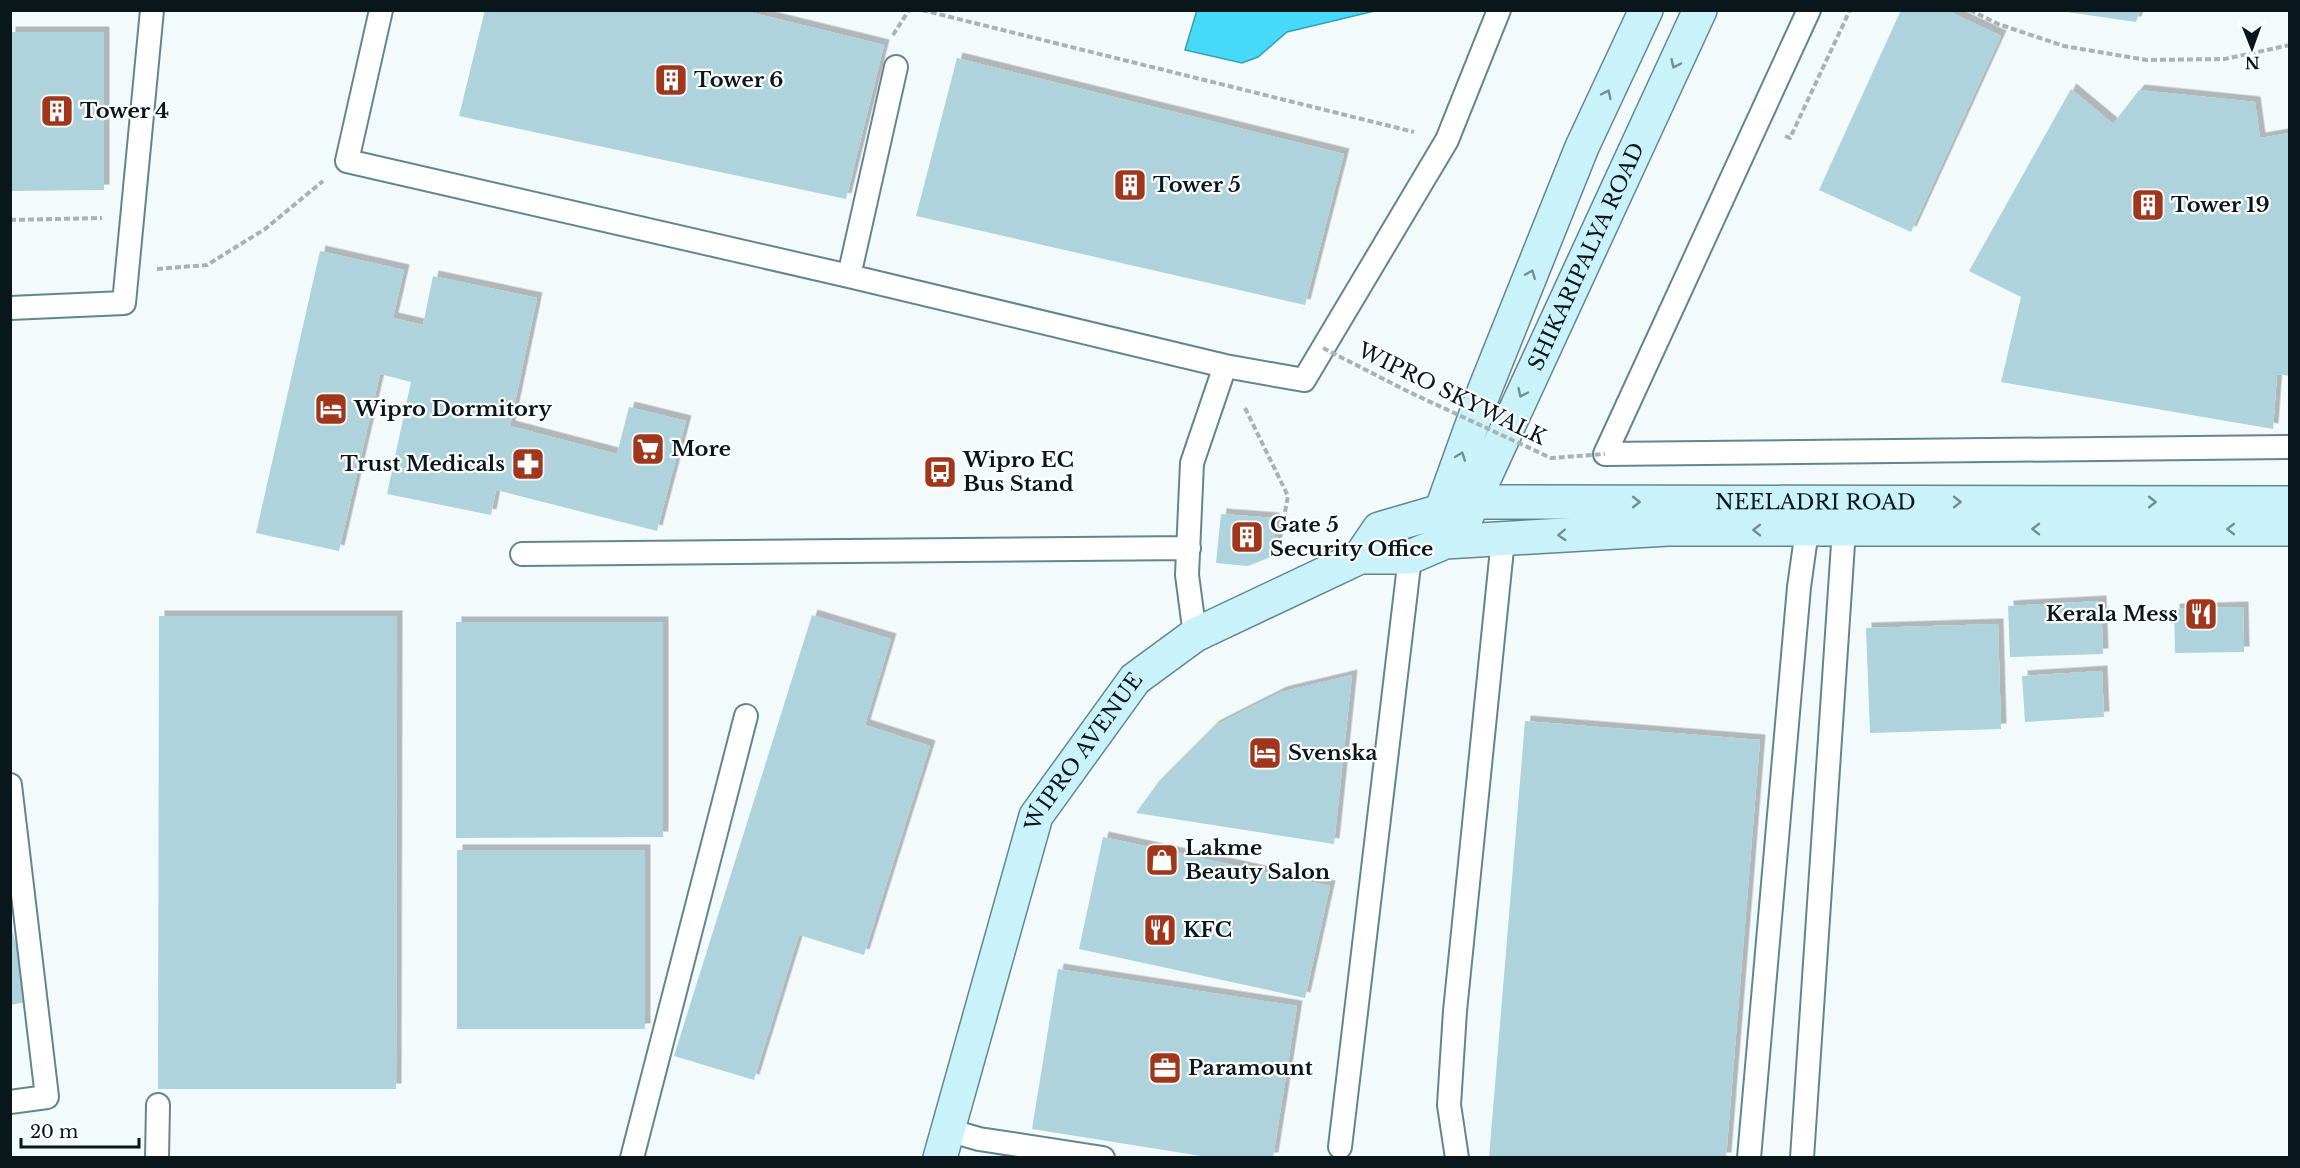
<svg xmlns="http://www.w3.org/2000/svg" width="2300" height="1168" viewBox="0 0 2300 1168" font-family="'Libre Baskerville',serif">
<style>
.water{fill:#47d9f8;stroke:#349fb6;stroke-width:1.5}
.building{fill:#aed3dd;filter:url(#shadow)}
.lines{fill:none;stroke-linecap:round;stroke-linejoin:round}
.lane-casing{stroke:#62868f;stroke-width:26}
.secondary-casing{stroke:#62868f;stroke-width:36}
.path{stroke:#a9b3b5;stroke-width:4;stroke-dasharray:6 3;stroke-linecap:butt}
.lane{stroke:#fff;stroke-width:22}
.secondary{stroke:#caf2fb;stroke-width:33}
.path-bridge{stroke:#a9b3b5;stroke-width:4;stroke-dasharray:6 3;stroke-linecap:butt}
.oneway{stroke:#738f96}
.labels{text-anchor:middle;stroke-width:4.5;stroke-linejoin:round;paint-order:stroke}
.poi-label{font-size:21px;font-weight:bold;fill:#09171b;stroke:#fff;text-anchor:start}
.street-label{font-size:21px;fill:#09171b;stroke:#fff}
</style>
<defs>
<filter id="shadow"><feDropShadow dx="5.5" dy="-5.5" stdDeviation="0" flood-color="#0004"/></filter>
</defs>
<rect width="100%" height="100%" fill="#f2fafc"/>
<!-- water -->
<path class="water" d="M1197,10H1375V11L1287,32L1258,57L1242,63L1185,50Z"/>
<!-- building -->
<path class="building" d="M485,10H741L884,45L846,199L459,116Z
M1901,10H1946L2001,36L1911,232L1819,190Z
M2053,10H2140L2136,22Z
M10,32H104V190L10,191Z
M957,58L1344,154L1305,305L916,216Z
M2071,89L2113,124L2139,90L2255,102L2260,138L2290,133V376L2277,374L2273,429L2001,382L2021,297L1969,271Z
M320,251L404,270L393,318L423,325L433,276L537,298L510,426L617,454L629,407L686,421L657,531L496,490L491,515L387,494L411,382L380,374L339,551L256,533Z
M1221,514L1274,518L1276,555L1248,566L1216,563Z
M2101,601L2103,654L2010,657L2008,606Z
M2243,607L2244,652L2175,653L2174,609Z
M812,615L891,639L865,725L930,746L864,955L799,935L754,1080L674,1056Z
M159,616H397L396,1089H158Z
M456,622H663V837L456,838Z
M1998,624L2001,729L1870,733L1866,628Z
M2102,671L2104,717L2025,722L2022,676Z
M1352,675L1334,844L1136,813L1159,781L1214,726L1281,692Z
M1525,721L1760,740L1726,1158H1489Z
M1103,837L1330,886L1305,998L1079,949Z
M457,850H645V1029H457Z
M10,923L32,1001L10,1005Z
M1058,969L1297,1006L1273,1158H1214L1032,1129Z"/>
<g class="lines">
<defs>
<path id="lane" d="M381,10L347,161L849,276L1225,366L1304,380L1447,140L1499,10
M1809,10L1605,454L2290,447
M849,276L896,67
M10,308L124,303L152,10
M522,554L1189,548
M1195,635L1187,575L1192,463L1225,366
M10,785L47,1097L10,1102
M948,1130L979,1139L1103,1158
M1340,1147L1410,557
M157,1158L158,1105
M632,1158L746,716
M1457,1158L1449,1105L1455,1011L1503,539
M1749,1158L1799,587L1807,530
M1802,1158L1844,529"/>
<g id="secondary">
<path id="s1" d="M1465,520L1700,10"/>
<path d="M1439,526L1441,511L1485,389L1582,147L1646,10"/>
<path id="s2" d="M1360,557L1379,529L1472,502L2290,503"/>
<path id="s3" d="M940,1158L1036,816L1135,679L1195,635L1360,557H1410L1445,542L1668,529H2290"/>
</g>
</defs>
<!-- lane casing -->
<use href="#lane" class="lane-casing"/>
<!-- secondary casing -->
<use href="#secondary" class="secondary-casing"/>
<!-- path -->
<path class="path" d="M922,10L1414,132
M1970,10L1998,24L2064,46L2147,60L2225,59L2290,45
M893,35L909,10
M1785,136L1790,138L1850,10
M10,220L102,218
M157,269L207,265L265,229L323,181
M1245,408L1288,496L1277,554"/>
<!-- lane -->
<use href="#lane" class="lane"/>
<!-- secondary -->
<use href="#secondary" class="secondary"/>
<!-- path-bridge -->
<path class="path-bridge" d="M1323,348L1409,392L1551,458L1605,454"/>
</g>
<!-- one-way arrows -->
<defs><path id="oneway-chevron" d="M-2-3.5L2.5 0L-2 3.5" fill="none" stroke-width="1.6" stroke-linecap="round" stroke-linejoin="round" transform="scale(1.5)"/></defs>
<g class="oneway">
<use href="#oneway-chevron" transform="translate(1675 64) rotate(115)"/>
<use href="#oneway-chevron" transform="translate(1607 94) rotate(-65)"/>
<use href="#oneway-chevron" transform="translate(1531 274) rotate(-68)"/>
<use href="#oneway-chevron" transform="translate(1522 393) rotate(115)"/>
<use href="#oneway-chevron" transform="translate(1461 456) rotate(-70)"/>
<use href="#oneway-chevron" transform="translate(1636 502)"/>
<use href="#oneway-chevron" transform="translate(1957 502)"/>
<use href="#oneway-chevron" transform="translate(2152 502)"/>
<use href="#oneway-chevron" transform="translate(2036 529) rotate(180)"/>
<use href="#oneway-chevron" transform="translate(2231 529) rotate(180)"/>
<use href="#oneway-chevron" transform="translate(1757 530) rotate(-180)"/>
<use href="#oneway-chevron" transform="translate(1562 535) rotate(177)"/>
</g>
<!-- icons -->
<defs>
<symbol id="building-square" viewBox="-11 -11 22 22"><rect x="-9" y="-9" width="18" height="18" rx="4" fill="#a0371c" stroke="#fff"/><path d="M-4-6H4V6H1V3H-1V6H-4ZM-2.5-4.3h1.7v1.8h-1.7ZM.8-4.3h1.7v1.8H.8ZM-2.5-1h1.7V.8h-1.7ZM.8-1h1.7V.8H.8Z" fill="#fff"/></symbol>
<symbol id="hotel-square" viewBox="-11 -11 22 22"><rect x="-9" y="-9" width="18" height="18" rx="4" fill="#a0371c" stroke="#fff"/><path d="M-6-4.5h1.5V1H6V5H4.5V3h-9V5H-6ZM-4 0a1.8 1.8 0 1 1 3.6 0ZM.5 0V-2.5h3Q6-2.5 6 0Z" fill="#fff"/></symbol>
<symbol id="supermarket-square" viewBox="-11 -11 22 22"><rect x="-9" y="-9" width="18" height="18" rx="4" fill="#a0371c" stroke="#fff"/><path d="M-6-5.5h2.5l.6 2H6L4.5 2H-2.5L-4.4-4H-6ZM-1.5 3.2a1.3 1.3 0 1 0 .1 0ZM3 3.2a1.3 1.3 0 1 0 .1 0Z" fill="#fff"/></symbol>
<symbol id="pharmacy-square" viewBox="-11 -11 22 22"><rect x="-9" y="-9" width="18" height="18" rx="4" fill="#a0371c" stroke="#fff"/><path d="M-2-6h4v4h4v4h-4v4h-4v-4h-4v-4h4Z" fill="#fff"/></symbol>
<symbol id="bus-square" viewBox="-11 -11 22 22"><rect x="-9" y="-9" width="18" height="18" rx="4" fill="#a0371c" stroke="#fff"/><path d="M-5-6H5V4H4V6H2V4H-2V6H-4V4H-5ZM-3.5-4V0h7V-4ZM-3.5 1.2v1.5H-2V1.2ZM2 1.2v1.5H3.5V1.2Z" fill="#fff"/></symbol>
<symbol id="restaurant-square" viewBox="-11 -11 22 22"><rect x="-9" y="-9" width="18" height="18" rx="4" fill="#a0371c" stroke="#fff"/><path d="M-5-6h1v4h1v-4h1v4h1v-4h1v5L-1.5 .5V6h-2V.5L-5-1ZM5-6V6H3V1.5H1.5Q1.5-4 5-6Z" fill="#fff"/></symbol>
<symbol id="shop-square" viewBox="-11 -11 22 22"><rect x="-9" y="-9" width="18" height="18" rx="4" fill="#a0371c" stroke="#fff"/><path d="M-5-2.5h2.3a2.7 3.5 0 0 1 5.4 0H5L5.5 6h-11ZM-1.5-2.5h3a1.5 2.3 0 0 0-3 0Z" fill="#fff"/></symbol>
<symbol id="office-square" viewBox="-11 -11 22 22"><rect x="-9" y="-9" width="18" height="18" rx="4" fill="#a0371c" stroke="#fff"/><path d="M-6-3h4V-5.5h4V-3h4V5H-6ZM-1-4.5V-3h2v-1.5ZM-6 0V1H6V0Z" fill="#fff"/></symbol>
</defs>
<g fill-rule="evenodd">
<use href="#building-square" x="652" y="61" width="38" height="38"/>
<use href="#building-square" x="38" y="92" width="38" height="38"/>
<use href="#building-square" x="1111" y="166" width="38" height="38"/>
<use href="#building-square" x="2129" y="186" width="38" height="38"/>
<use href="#hotel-square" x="312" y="390" width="38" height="38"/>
<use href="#supermarket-square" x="629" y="430" width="38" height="38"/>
<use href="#pharmacy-square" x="509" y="445" width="38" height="38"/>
<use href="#bus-square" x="921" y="453" width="38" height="38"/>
<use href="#building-square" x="1228" y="518" width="38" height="38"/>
<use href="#restaurant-square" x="2182" y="595" width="38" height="38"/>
<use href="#hotel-square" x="1246" y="734" width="38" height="38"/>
<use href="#shop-square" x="1143" y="841" width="38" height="38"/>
<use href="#restaurant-square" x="1141" y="911" width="38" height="38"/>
<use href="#office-square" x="1146" y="1049" width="38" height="38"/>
</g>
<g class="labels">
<!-- poi labels -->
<g class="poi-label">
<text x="694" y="87">Tower 6</text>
<text x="80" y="118">Tower 4</text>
<text x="1153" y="192">Tower 5</text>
<text x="2171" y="212">Tower 19</text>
<text x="354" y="416">Wipro Dormitory</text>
<text x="671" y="456">More</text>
<text x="963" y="467">Wipro EC<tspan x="963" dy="24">Bus Stand</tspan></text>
<text x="505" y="471" text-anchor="end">Trust Medicals</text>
<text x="1270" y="532">Gate 5<tspan x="1270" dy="24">Security Office</tspan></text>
<text x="2178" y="621" text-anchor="end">Kerala Mess</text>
<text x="1288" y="760">Svenska</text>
<text x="1185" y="855">Lakme<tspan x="1185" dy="24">Beauty Salon</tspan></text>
<text x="1183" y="937">KFC</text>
<text x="1188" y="1075">Paramount</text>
</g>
<!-- street labels -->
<g class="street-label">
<text dy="7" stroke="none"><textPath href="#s1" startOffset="290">SHIKARIPALYA ROAD</textPath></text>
<text transform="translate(1452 394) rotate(26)" y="7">WIPRO SKYWALK</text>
<text dy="7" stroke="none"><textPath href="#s2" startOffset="474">NEELADRI ROAD</textPath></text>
<text dy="7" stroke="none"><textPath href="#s3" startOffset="435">WIPRO AVENUE</textPath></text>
</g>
</g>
<!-- border -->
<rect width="2300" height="1168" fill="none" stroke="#09171b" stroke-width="24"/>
<!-- north arrow -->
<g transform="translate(2252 48) rotate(179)" stroke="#ffffff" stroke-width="4.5" paint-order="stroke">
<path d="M0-4.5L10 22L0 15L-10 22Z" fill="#09171b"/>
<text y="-9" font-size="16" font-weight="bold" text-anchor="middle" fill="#09171b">N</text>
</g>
<!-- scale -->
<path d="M21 1138v9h118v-9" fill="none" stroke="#09171b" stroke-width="3"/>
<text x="30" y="1138" font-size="18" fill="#09171b" stroke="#ffffff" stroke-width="4.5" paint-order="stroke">20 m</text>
</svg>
